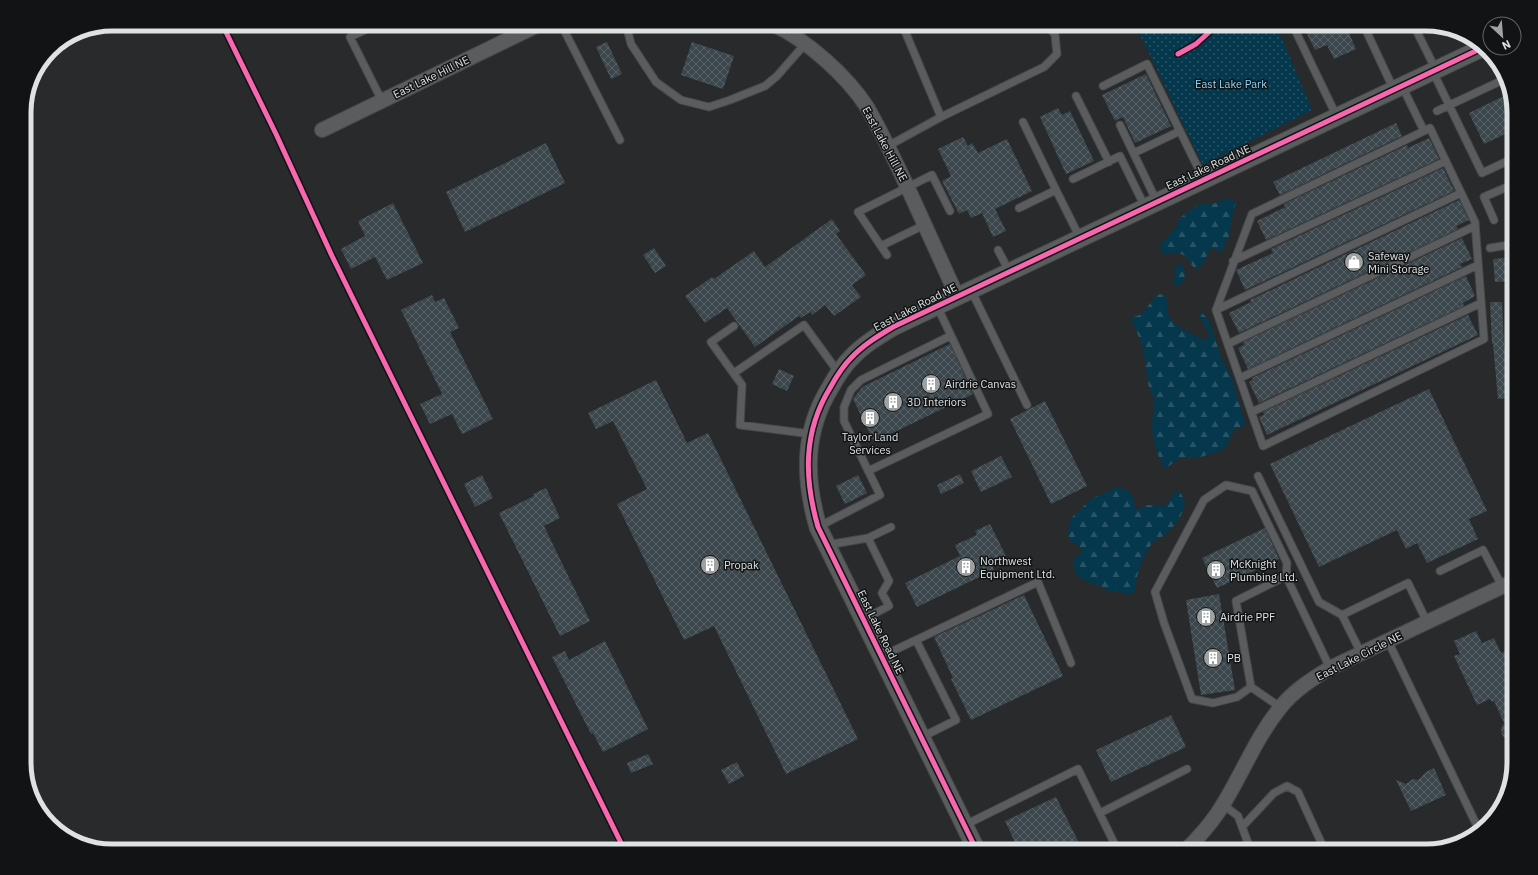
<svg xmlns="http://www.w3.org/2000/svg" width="1538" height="875" viewBox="0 0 1538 875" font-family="'IBM Plex Sans',sans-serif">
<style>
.forest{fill:url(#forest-firs)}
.park{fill:url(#park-dots)}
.building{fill:url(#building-cross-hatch)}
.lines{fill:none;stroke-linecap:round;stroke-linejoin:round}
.service-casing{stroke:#46484a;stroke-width:9}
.minor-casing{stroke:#46484a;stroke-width:16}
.tertiary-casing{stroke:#46484a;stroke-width:19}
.service{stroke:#5a5c5d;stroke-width:7}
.minor{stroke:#5a5c5d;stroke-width:14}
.tertiary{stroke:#5a5c5d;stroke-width:17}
.cycleway-casing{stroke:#111314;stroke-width:8}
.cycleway{stroke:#f766af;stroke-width:5}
.labels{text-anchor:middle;stroke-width:3;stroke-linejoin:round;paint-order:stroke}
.street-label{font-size:11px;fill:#dee2e3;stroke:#111314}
.park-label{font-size:11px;fill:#8cd3fa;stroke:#111314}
.poi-label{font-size:11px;fill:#dee2e3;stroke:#111314;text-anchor:start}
.rim{fill:none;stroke:#dee2e3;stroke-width:5}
</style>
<defs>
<pattern id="forest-firs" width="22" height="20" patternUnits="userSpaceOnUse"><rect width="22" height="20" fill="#05384d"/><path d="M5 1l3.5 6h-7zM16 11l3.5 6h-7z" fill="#295466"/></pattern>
<pattern id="park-dots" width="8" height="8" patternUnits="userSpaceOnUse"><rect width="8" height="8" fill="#05384d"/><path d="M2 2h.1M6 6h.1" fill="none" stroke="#295466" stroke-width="1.8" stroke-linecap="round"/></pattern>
<pattern id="building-cross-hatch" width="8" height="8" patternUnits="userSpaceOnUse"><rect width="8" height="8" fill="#3c474d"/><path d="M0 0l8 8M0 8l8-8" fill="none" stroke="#586166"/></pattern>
</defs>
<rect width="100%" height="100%" fill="#282a2c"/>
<!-- forest -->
<path class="forest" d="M1227,198L1236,202L1231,220L1230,234L1221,253L1218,252L1214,247L1209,251L1203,264L1196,269C1191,266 1190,261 1185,256C1180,252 1169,254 1162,253L1160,247L1161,244L1176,227L1181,217L1196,206L1203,203L1213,204Z
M1180,263L1183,265C1185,273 1187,282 1177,286L1174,284L1175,267Z
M1160,294L1164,295C1169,300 1166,306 1168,313C1172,327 1193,334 1205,340L1208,338L1209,335L1198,313L1201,312L1206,317L1210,323L1221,357L1232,379L1245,423L1244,426L1234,429L1227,445L1222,450L1198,458H1180L1166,468L1163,467L1155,447L1153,437L1152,426L1154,398L1149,388L1142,344L1131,319C1134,316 1139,316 1142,313C1149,307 1152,298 1160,294Z
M1116,488C1131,488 1133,495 1135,507L1138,510L1147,505L1165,506L1175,492L1180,491L1185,503C1183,515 1175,527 1166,534C1162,537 1158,538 1155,540C1145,550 1135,577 1135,591L1130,595C1123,592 1118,592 1111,591C1107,591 1104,588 1100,586C1084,580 1075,581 1073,561L1075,557L1081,554L1082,550L1078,545L1071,542L1069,540L1068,532L1071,518L1092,498Z"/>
<!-- park -->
<path class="park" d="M1135,24H1276L1312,110L1203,165Z"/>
<!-- building -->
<path class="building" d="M1302,24H1345L1356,49L1334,59L1327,45L1315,50Z
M607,42L622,74L611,79L596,47Z
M692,42L734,56L723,89L681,75Z
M1146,74L1171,126L1135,143L1123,117L1115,121L1102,95Z
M1510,93L1514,107V130L1484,144L1469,113Z
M1058,108L1062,115L1070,111L1094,161L1066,174L1040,117Z
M1396,123L1402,136L1280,195L1273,182Z
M963,137L968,146L972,143L978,153L1007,139L1032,191L995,209L1006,231L993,237L982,213L971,218L967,210L959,214L942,181L951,176L938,149Z
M1429,138L1439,159L1266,240L1257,221L1285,207L1284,204L1407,145L1408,148Z
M546,143L565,183L465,232L446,192Z
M1443,168L1454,191L1245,290L1236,270L1273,253L1271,249Z
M1514,193V221H1510L1504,195Z
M1459,200L1469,220L1456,226L1458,229L1239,333L1229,313L1251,302L1250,300Z
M393,203L423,263L387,280L375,257L351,269L341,249L365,236L358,221Z
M832,219L840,231L836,234L866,275L852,285L861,297L834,316L825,305L812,315L810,312L801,318L799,316L755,347L727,308L705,323L685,296L712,277L714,279L754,251L765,267Z
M1462,238L1472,259L1460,264L1462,267L1248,369L1238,348L1244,345L1243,342Z
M654,248L666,266L655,273L643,255Z
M1514,257V281L1495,282L1493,259Z
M1466,276L1475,296L1463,303L1464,306L1259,403L1249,382L1253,380L1252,378Z
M432,295L435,302L444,298L459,328L450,332L493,419L462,434L452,414L430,424L420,404L442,394L401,310Z
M1490,302H1502L1504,345L1510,398L1498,399L1493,344H1492Z
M1468,315L1478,335L1267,435L1259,417L1264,415L1263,412Z
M950,344L973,394L874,442L853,399L862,387Z
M779,369L794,376L787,391L772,384Z
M656,380L687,443L708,433L858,739L786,774L714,626L684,640L617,504L647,489L613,421L596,429L588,413Z
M1429,389L1487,511L1469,519L1478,539L1427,563L1417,543L1406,549L1397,530L1319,567L1270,464Z
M1045,401L1087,486L1051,504L1010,419Z
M1001,456L1012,477L981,492L971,471Z
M960,474L964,483L941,494L937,485Z
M482,475L493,498L475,507L464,484Z
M858,475L867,493L845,504L836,486Z
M546,488L560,518L544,526L590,621L560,636L499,513L534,496L533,494Z
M990,524L1006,556L991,563L994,570L917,607L905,583L960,556L955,545L977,535L975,531Z
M1265,528L1279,559L1217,588L1202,558Z
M1219,594L1235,690L1201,695L1186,600Z
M1024,595L1063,676L971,720L951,679L953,678L934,637Z
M1476,631L1482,643L1494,638L1501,653L1505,651L1514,670V740L1506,739L1502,735L1501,729L1504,723L1494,701L1492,702L1490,699L1477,705L1454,656L1460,654L1454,641Z
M605,641L648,729L603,752L593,733L591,734L552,657L565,651L569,660Z
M1171,715L1186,747L1111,782L1096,750Z
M648,754L653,764L631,773L627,763Z
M737,762L744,776L729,784L721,770Z
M1434,768L1446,795L1411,811L1396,780L1406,784L1413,779L1418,780L1426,772Z
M1056,797L1083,851H1019L1005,821Z"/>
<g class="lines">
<defs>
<path id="service" d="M378,24L350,37L382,101
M512,24L518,35
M561,24L620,140
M626,24L631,44L656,82L681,100L709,107L730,100L765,86L777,76L805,44
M1294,24L1296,32L1337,117
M1363,24L1394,90
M1413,24L1436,70
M1433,72L1482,173L1514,158
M1103,86L1147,64L1204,180
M1402,86L1424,131L1252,214L1216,310L1263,446L1484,339L1475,222L1430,128L1424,131
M1076,96L1109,162
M1437,111L1505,79
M941,117L1044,67L1057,54L1055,35L1047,24
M1023,122L1056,190
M1120,125L1157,202
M888,146L941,117L902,24
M1134,153L1180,131
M1073,179L1120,156L1145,207
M1019,208L1056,190L1080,238
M1494,220L1484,197L1514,184
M881,246L924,225
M1490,248L1514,244
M998,250L1009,271
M887,255L858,212L932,175L950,211
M1233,261L1446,161
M971,290L1027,405
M1216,310L1461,193
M734,326L711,342L742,385L740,425L811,434
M1228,344L1475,226
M734,373L804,325L838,372
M1240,378L1478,265
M1252,412L1481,303
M868,471L988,414L937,306
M1258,476L1319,602L1342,615
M818,527L880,495L844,421V407L851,390L861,380L950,336
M827,545L868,538L891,527
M1440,571L1483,550L1502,586
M864,619L889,606L882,593L889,581L868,538
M916,640L1038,582L1071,663
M1388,641L1479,830
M1361,653L1342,615L1408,583L1427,622
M882,656L916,640L956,720L922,737
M1251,687L1237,697L1213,703L1192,699L1164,623L1155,592L1204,500L1226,485L1252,491L1287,563L1286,576
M1280,707L1251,687L1236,601L1286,576L1330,668
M1222,804L1238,816L1251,851
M1100,813L1187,769
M965,825L1078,769L1118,851
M1242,827L1274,793L1287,786L1298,792L1325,851"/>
<path id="minor" d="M772,24C807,40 846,75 867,107C884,136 898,167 912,197C927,230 942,263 957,296
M322,130L540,24
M1185,851C1197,839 1208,827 1217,814C1240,780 1254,740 1280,708C1293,691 1312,679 1330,668L1514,581"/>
<path id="tertiary" d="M977,851L818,527C804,478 803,432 830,388C836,377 842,367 851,358C863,345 878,336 893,327L1482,48"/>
</defs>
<!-- service casing -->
<use href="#service" class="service-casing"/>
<!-- minor casing -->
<use href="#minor" class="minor-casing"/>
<!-- tertiary casing -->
<use href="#tertiary" class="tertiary-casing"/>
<!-- service -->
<use href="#service" class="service"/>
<!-- minor -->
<use href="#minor" class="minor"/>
<!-- tertiary -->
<use href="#tertiary" class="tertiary"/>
<defs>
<path id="cycleway" d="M222,24L276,134L332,256L625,851
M1178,54L1196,44L1218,24
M977,851L818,527C804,478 803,432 830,388C836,377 842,367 851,358C863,345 878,336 893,327L1482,48"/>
</defs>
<!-- cycleway casing -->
<use href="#cycleway" class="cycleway-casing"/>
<!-- cycleway -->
<use href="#cycleway" class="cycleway"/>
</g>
<!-- icons -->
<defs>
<symbol id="shop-disc" viewBox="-11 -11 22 22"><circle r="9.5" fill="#9ea2a3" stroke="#111314"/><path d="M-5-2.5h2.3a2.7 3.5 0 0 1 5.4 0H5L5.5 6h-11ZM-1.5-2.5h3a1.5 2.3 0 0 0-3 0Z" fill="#fff"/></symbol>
<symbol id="building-disc" viewBox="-11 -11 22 22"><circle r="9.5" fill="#9ea2a3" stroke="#111314"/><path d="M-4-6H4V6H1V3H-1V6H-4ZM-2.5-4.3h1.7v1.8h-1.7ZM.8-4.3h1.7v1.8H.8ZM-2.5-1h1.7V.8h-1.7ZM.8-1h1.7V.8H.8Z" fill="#fff"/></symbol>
</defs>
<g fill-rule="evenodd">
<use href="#shop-disc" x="1343" y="251" width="22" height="22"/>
<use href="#building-disc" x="920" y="373" width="22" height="22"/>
<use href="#building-disc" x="882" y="391" width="22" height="22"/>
<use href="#building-disc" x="859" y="407" width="22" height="22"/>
<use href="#building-disc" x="699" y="554" width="22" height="22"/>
<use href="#building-disc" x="955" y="556" width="22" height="22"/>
<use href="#building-disc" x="1205" y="559" width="22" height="22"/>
<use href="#building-disc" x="1195" y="606" width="22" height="22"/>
<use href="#building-disc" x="1202" y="647" width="22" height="22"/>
</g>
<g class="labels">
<!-- street labels -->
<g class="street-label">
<text transform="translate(431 77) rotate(-26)" y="4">East Lake Hill NE</text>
<text transform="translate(885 144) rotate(62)" y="4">East Lake Hill NE</text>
<text transform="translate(1208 167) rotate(-25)" y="4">East Lake Road NE</text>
<text transform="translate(915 307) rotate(-27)" y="4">East Lake Road NE</text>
<text transform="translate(881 632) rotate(64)" y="4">East Lake Road NE</text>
<text transform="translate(1359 656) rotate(-27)" y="4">East Lake Circle NE</text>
</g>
<!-- park labels -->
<g class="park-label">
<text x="1231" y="88">East Lake Park</text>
</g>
<!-- poi labels -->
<g class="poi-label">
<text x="1368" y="260">Safeway<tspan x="1368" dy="13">Mini Storage</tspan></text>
<text x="945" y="388">Airdrie Canvas</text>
<text x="907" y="406">3D Interiors</text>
<text x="870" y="441" text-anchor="middle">Taylor Land<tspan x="870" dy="13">Services</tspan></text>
<text x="980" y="565">Northwest<tspan x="980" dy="13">Equipment Ltd.</tspan></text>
<text x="1230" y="568">McKnight<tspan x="1230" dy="13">Plumbing Ltd.</tspan></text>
<text x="724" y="569">Propak</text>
<text x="1220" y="621">Airdrie PPF</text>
<text x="1227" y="662">PB</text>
</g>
</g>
<!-- crop -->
<path d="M0 0H1538V875H0ZM112 31H1426A81 81 0 0 1 1507 112V763A81 81 0 0 1 1426 844H112A81 81 0 0 1 31 763V112A81 81 0 0 1 112 31Z" fill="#111314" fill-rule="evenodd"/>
<path class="rim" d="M112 31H1426A81 81 0 0 1 1507 112V763A81 81 0 0 1 1426 844H112A81 81 0 0 1 31 763V112A81 81 0 0 1 112 31Z"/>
<!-- north arrow -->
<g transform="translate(1502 36) rotate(154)"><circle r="19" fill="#111314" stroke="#636667"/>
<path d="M0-3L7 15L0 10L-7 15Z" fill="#9ea2a3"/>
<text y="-6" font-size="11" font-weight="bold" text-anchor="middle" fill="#dee2e3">N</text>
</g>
</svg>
